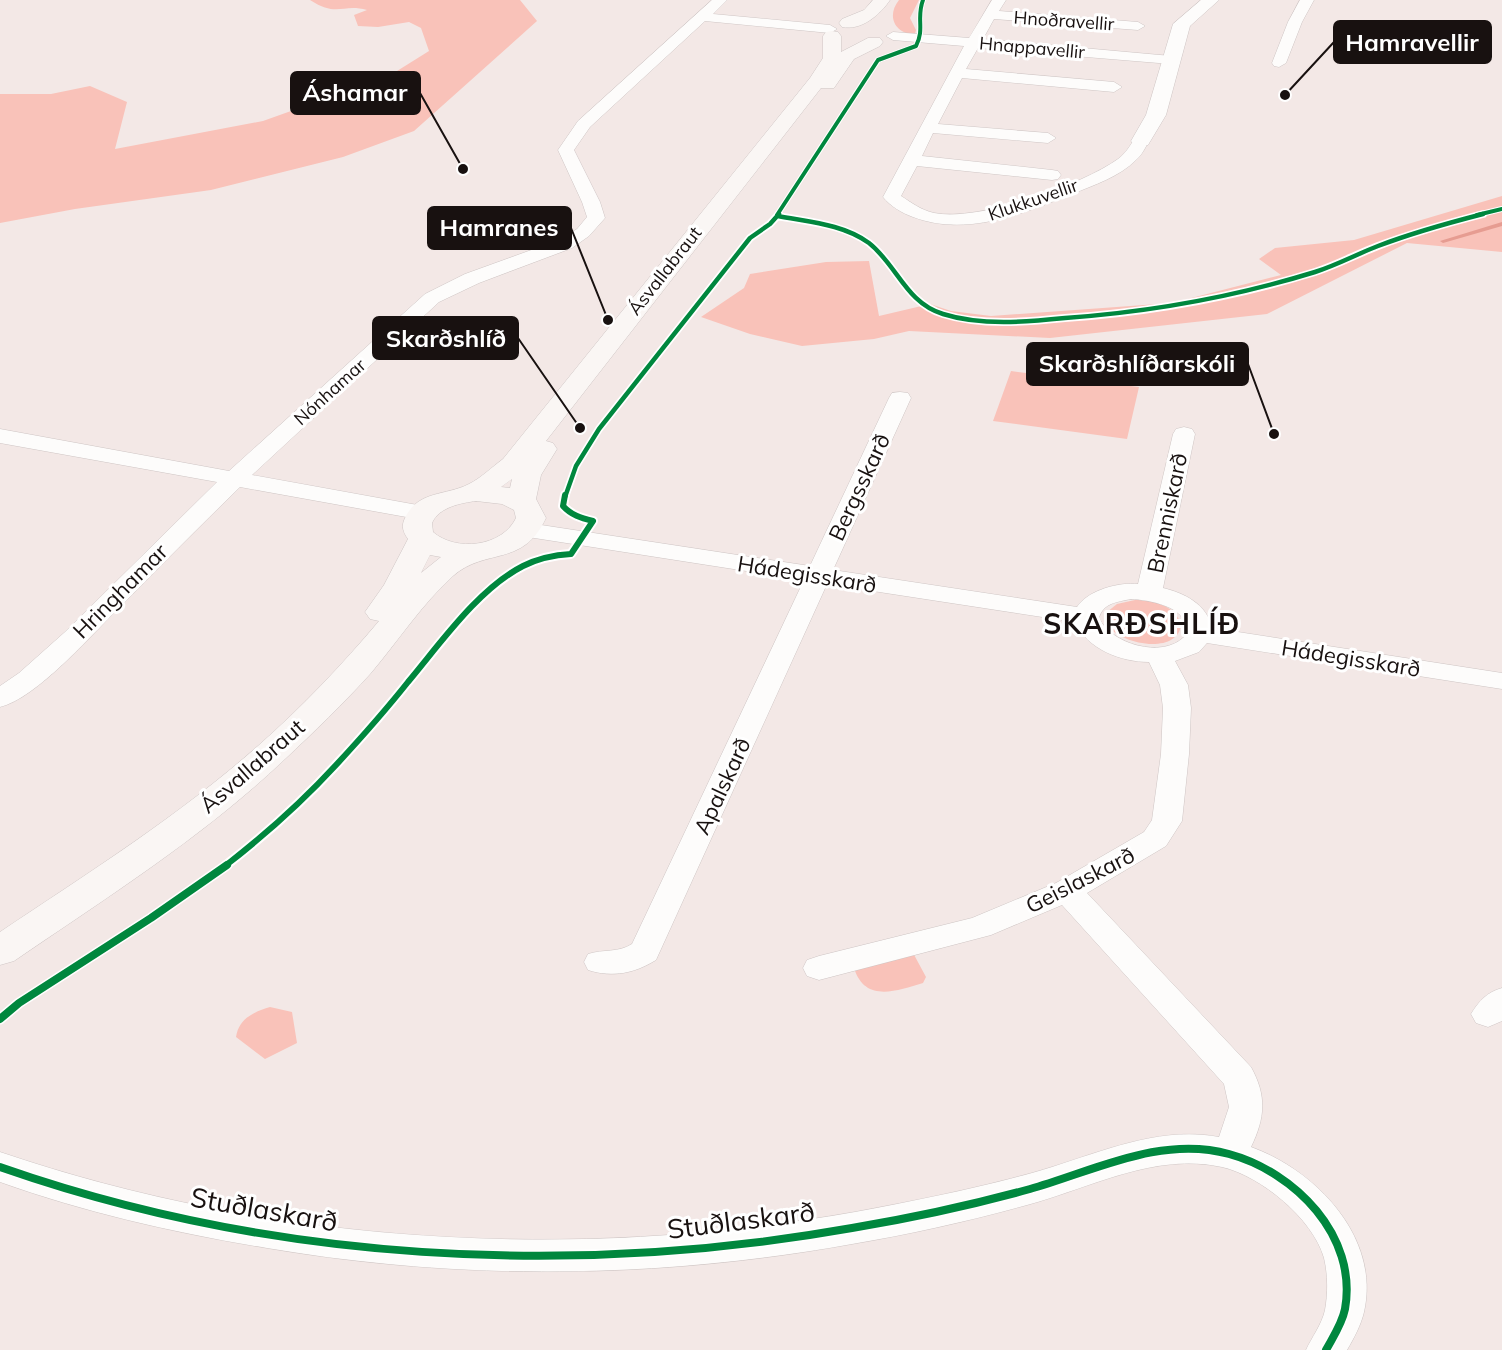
<svg xmlns="http://www.w3.org/2000/svg" width="1502" height="1350" viewBox="0 0 1502 1350" font-family="Mulish,sans-serif">
<style>
.green{fill:#f9c2b9}
.lines{fill:none;stroke-linecap:round;stroke-linejoin:round}
.stream{fill:#e69c91;fill-rule:evenodd}
.minor-casing{stroke:#cec5c4;stroke-width:1}
.tertiary-casing{stroke:#cec5c4;stroke-width:1}
.secondary-casing{stroke:#cec5c4;stroke-width:1}
.minor{fill:#fdfcfb;fill-rule:evenodd}
.tertiary{fill:#fdfcfb;fill-rule:evenodd}
.secondary{fill:#faf6f4;fill-rule:evenodd}
.cycleway-far3-casing{stroke:#fff;stroke-width:6}
.cycleway-far2-casing{stroke:#fff;stroke-width:8}
.cycleway-far1-casing{stroke:#fff;stroke-width:10}
.cycleway-casing{stroke:#fff;stroke-width:11}
.cycleway-far3{stroke:#00873e;stroke-width:4}
.cycleway-far2{stroke:#00873e;stroke-width:4.5}
.cycleway-far1{stroke:#00873e;stroke-width:6}
.cycleway{stroke:#00873e;stroke-width:8}
.labels{text-anchor:middle;stroke-width:6;stroke-linejoin:round;paint-order:stroke}
.far-street-label{font-size:18px;fill:#181110;stroke:#fff}
.street-label{font-size:22px;fill:#181110;stroke:#fff}
.near-street-label{font-size:27px;fill:#181110;stroke:#fff}
.district-label{font-size:28px;font-weight:bold;letter-spacing:1.5px;fill:#181110;stroke:#fff}
.leader{fill:none;stroke:#181110;stroke-width:2}
.callout-dot{fill:#181110;stroke:#fff;stroke-width:2}
.callout{fill:#181110;stroke:#181110;stroke-width:2}
.callout-label{font-size:24px;text-anchor:middle;font-weight:bold;fill:#fff}
</style>
<rect width="100%" height="100%" fill="#f3e8e6"/>
<!-- green -->
<path class="green" d="M310,0H520L537,21L414,131L343,157L211,190L75,209L0,223V94H51L90,86L127,102L115,149L263,121L389,76L429,51L421,28L409,22L378,27L358,26L354,15L367,10C342,3 338,18 310,0Z
M899,0H919L910,18L916,30L915,34C895,34 886,16 899,0Z
M1502,196V252L1407,243L1267,314L1050,338L909,331L874,339L802,346L750,334L701,317L744,288L750,274L826,262L869,261L879,316L930,304L951,311L991,316L1172,303L1281,275L1259,259L1275,248L1354,240Z
M1011,371L1139,387L1127,439L993,421Z
M1135,600C1152,600 1175,605 1181,624C1179,656 1118,645 1106,623L1107,612L1117,604Z
M912,951L926,977L923,983C896,991 865,1003 854,968Z
M270,1007L292,1012L297,1043L265,1059L236,1037C239,1018 254,1012 270,1007Z"/>
<g class="lines">
<!-- stream -->
<path class="stream" d="M1502,222V226L1443,243L1440,241Z"/>
<defs>
<path id="minor" d="M712,0H727L713,14L830,25L837,29L830,33L705,21L590,127L574,150L600,202L605,218L589,236L572,248L479,283L439,302L252,475L423,506L431,508L435,513L431,518L423,520L240,487C199,527 159,567 119,608C91,635 37,698 0,707V686L19,673L65,632L217,482L0,443V429L229,471L425,294L465,274L559,240L577,229L587,217L582,202L558,150L578,121Z
M992,0H1006L999,11L1138,22L1145,26L1138,30L994,19L983,39L1171,56L1178,60L1171,64L978,48L966,69L1114,82L1122,87L1114,92L962,78L938,124L1048,133L1056,138L1048,143L933,133L922,156L1052,170L1058,171L1061,175L1058,179L1052,180L917,166L901,196C912,203 921,210 934,213C978,222 1082,185 1118,159C1126,153 1130,146 1135,138H1147L1149,141C1145,148 1142,155 1136,160C1119,177 1094,185 1072,194C1022,214 966,237 913,217C902,213 890,206 883,197L964,46L893,40L886,36L893,32L969,38Z
M1300,0H1314L1302,22L1286,63L1279,67L1274,66L1272,63L1288,22Z
M900,392L908,393L911,398L833,570L1077,607C1088,590 1119,582 1138,584L1173,434L1176,429L1184,427L1192,429L1195,434L1163,588C1184,593 1207,604 1212,628L1502,673V689L1207,643L1199,652L1175,661L1188,685L1191,708L1189,754L1182,821L1166,846L1087,893L1251,1067C1267,1096 1265,1118 1251,1147C1315,1170 1381,1237 1364,1312C1361,1325 1354,1338 1347,1350H1306C1312,1337 1322,1324 1325,1310C1328,1293 1328,1275 1324,1258C1313,1219 1261,1176 1222,1167C1155,1152 1090,1188 1027,1205C969,1221 911,1234 852,1244C658,1279 462,1281 267,1248C176,1233 87,1213 0,1182V1152C273,1245 572,1262 855,1212C914,1201 974,1189 1032,1173C1093,1156 1155,1125 1219,1137L1229,1107L1224,1084L1062,905L991,935L819,980L807,976L803,968L807,960L819,956L972,918L1056,883L1144,832L1152,820L1161,754L1163,708L1160,685L1149,662C1121,662 1087,649 1075,622L827,584L656,960C635,973 613,978 588,970L584,962L588,954C604,949 618,953 632,944L804,580L528,537L519,535L516,530L519,525L528,523L810,566L889,398L892,393ZM1131,599C1151,600 1195,608 1184,637C1162,659 1111,644 1099,618C1103,603 1117,602 1131,599Z
M1502,988V1021L1488,1027L1476,1023L1471,1014C1479,1001 1487,992 1502,988Z"/>
<path id="tertiary" d="M1201,0H1219L1190,26L1166,115L1148,145H1134L1131,141L1146,115L1173,24Z"/>
<path id="secondary" d="M873,0H890C880,15 861,31 842,27L839,23L842,19L864,10Z
M832,31L838,32L841,36V52L868,38H880L883,42L880,46L854,59L834,88H821L546,441L553,443L557,449L541,475L536,499L546,518C523,568 486,547 453,576C422,604 398,641 371,673C344,703 314,732 284,760C203,837 106,898 14,961L0,965V932C88,873 179,816 259,745C302,707 342,665 379,621L370,619L365,612L384,585L408,539C403,532 401,526 405,518C418,490 446,496 469,484C481,478 492,467 503,459L810,78L823,58V36L826,32ZM512,479L510,488L501,487ZM476,501L502,504L514,510L516,518C502,547 456,552 433,532L432,523C439,507 461,503 476,501ZM430,555L441,557L421,573Z"/>
</defs>
<!-- minor casing -->
<use href="#minor" class="minor-casing"/>
<!-- tertiary casing -->
<use href="#tertiary" class="tertiary-casing"/>
<!-- secondary casing -->
<use href="#secondary" class="secondary-casing"/>
<!-- minor -->
<use href="#minor" class="minor"/>
<!-- tertiary -->
<use href="#tertiary" class="tertiary"/>
<!-- secondary -->
<use href="#secondary" class="secondary"/>
<defs>
<path id="cycleway-far3" d="M777,215L878,60L916,46C925,29 916,18 923,0
M1477,215L1502,209"/>
<path id="cycleway-far2" d="M778,216C809,222 843,224 869,243C897,265 906,303 943,314C981,326 1026,322 1065,318C1150,312 1234,297 1315,272C1337,265 1357,254 1378,246C1412,233 1448,223 1483,214
M565,497L576,466L599,429L750,238L770,224L779,214"/>
<path id="cycleway-far1" d="M225,866C265,835 302,802 336,765C361,738 385,711 408,682C440,644 478,589 523,566C539,558 553,555 571,554L593,521C581,518 571,515 563,506L565,495"/>
<path id="cycleway" d="M0,1019L19,1003L151,918L227,865
M0,1167C271,1262 570,1278 852,1228C912,1218 972,1205 1030,1189C1094,1171 1161,1135 1229,1154C1295,1172 1358,1236 1345,1309C1342,1324 1333,1337 1326,1350"/>
</defs>
<!-- cycleway-far3 casing -->
<use href="#cycleway-far3" class="cycleway-far3-casing"/>
<!-- cycleway-far2 casing -->
<use href="#cycleway-far2" class="cycleway-far2-casing"/>
<!-- cycleway-far1 casing -->
<use href="#cycleway-far1" class="cycleway-far1-casing"/>
<!-- cycleway casing -->
<use href="#cycleway" class="cycleway-casing"/>
<!-- cycleway-far3 -->
<use href="#cycleway-far3" class="cycleway-far3"/>
<!-- cycleway-far2 -->
<use href="#cycleway-far2" class="cycleway-far2"/>
<!-- cycleway-far1 -->
<use href="#cycleway-far1" class="cycleway-far1"/>
<!-- cycleway -->
<use href="#cycleway" class="cycleway"/>
</g>
<g class="labels">
<!-- far-street labels -->
<g class="far-street-label">
<text transform="translate(1064 21) rotate(4)" y="6">Hnoðravellir</text>
<text transform="translate(1032 48) rotate(5)" y="6">Hnappavellir</text>
<text transform="translate(1033 200) rotate(-19)" y="6">Klukkuvellir</text>
<text transform="translate(665 271) rotate(-52)" y="6">Ásvallabraut</text>
<text transform="translate(330 392) rotate(-42)" y="6">Nónhamar</text>
</g>
<!-- street labels -->
<g class="street-label">
<text transform="translate(859 487) rotate(-65)" y="8">Bergsskarð</text>
<text transform="translate(1167 513) rotate(-78)" y="8">Brenniskarð</text>
<text transform="translate(807 574) rotate(9)" y="8">Hádegisskarð</text>
<text transform="translate(120 591) rotate(-45)" y="8">Hringhamar</text>
<text transform="translate(1351 658) rotate(9)" y="8">Hádegisskarð</text>
<text transform="translate(252 766) rotate(-41)" y="8">Ásvallabraut</text>
<text transform="translate(722 786) rotate(-65)" y="8">Apalskarð</text>
<text transform="translate(1080 880) rotate(-27)" y="8">Geislaskarð</text>
</g>
<!-- near-street labels -->
<g class="near-street-label">
<text transform="translate(264 1210) rotate(10)" y="9">Stuðlaskarð</text>
<text transform="translate(741 1221) rotate(-7)" y="9">Stuðlaskarð</text>
</g>
<!-- district labels -->
<g class="district-label">
<text x="1142" y="634">SKARÐSHLÍÐ</text>
</g>
</g>
<!-- callouts -->
<path class="leader" d="M1285 95L1334 42M463 169L420 93M608 320L571 228M580 428L518 338M1274 434L1248 364"/>
<g class="callout-dot">
<circle cx="1285" cy="95" r="6"/>
<circle cx="463" cy="169" r="6"/>
<circle cx="608" cy="320" r="6"/>
<circle cx="580" cy="428" r="6"/>
<circle cx="1274" cy="434" r="6"/>
</g>
<g class="callout">
<rect x="1334" y="21" width="157" height="42" rx="6"/>
<rect x="291" y="72" width="129" height="42" rx="6"/>
<rect x="428" y="207" width="143" height="42" rx="6"/>
<rect x="373" y="317" width="145" height="42" rx="6"/>
<rect x="1027" y="343" width="221" height="42" rx="6"/>
</g>
<g class="callout-label">
<text x="1412" y="51">Hamravellir</text>
<text x="355" y="101">Áshamar</text>
<text x="499" y="236">Hamranes</text>
<text x="446" y="347">Skarðshlíð</text>
<text x="1137" y="372">Skarðshlíðarskóli</text>
</g>
</svg>
